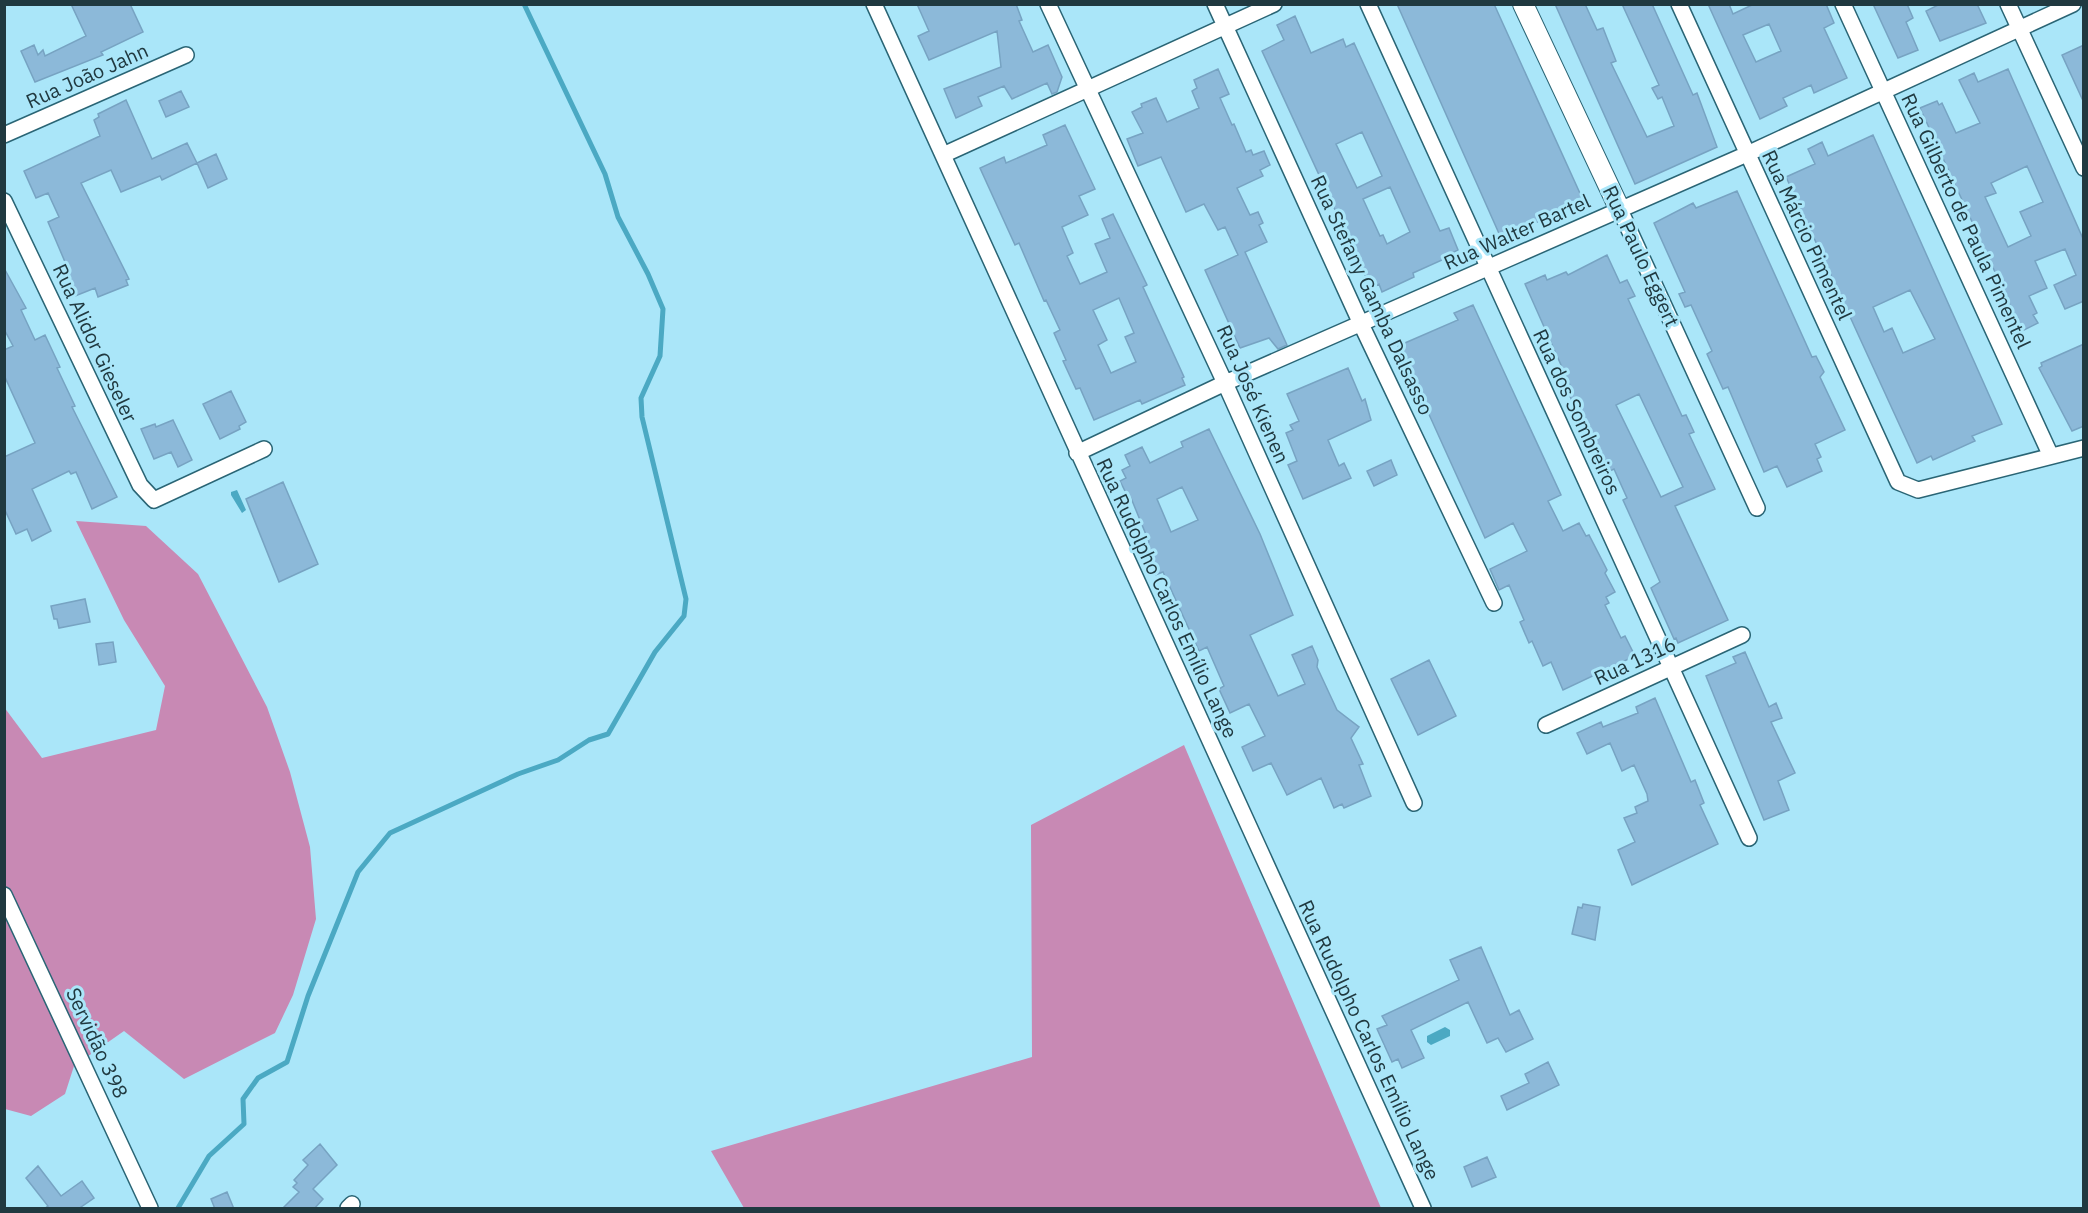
<svg xmlns="http://www.w3.org/2000/svg" width="2088" height="1213" viewBox="0 0 2088 1213" font-family="'IBM Plex Sans',sans-serif">
<style>
.forest{fill:#c889b4}
.water{fill:#4ba9c3}
.lines{fill:none;stroke-linecap:round;stroke-linejoin:round}
.stream{stroke:#4ba9c3;stroke-width:5}
.building{fill:#8cb9d9;stroke:#77a3c2;stroke-width:1.5;fill-rule:evenodd}
.minor-casing{stroke:#2a6575;stroke-width:18}
.tertiary-casing{stroke:#2a6575;stroke-width:22}
.minor{stroke:#fff;stroke-width:15}
.tertiary{stroke:#fff;stroke-width:20}
.labels{text-anchor:middle;stroke-width:6;stroke-linejoin:round;paint-order:stroke}
.street-label{font-size:20px;fill:#203940;stroke:#aae6f9}
</style>
<rect width="100%" height="100%" fill="#aae6f9"/>
<!-- forest -->
<path class="forest" d="M76,521L146,526L198,574L267,707L290,772L310,847L316,919L293,995L275,1033L184,1079L124,1031L74,1066L65,1094L31,1116L5,1109L4,707L42,758L156,730L165,686L124,620Z
M1184,745L1381,1208H744L711,1151L1032,1057L1031,825Z"/>
<!-- water -->
<path class="water" d="M237,490L246,510L242,513L231,495V492Z
M1445,1027L1450,1030V1036L1431,1045L1427,1042V1036Z"/>
<g class="lines">
<!-- stream -->
<path class="stream" d="M178,1208L209,1156L244,1124L243,1099L258,1078L287,1062L308,996L358,872L390,833L518,774L558,760L589,740L608,734L655,652L684,616L686,599L642,417L641,398L660,356L663,309L648,274L618,217L605,174L524,4"/>
</g>
<!-- building -->
<path class="building" d="M71,4H130L143,32L101,52L103,55L35,82L21,51L34,45L38,55L43,50L45,56L86,36Z
M917,4H1016L1022,20L1019,21L1033,52L1048,45L1062,77L1057,92L1052,94L1047,83L1012,99L1004,86L978,97L982,106L956,118L944,89L1001,67L997,31L929,60L918,36L929,31Z
M1397,4H1494L1583,200L1555,214L1556,217L1530,224L1501,238Z
M1555,4H1585L1597,30L1603,28L1616,61L1611,63L1647,137L1674,126L1662,97L1658,99L1652,88L1659,85L1622,4H1652L1693,95L1697,93L1717,147L1635,184Z
M1708,4H1729L1733,14L1754,4H1826L1834,23L1824,28L1847,78L1814,93L1811,85L1783,98L1787,106L1760,119ZM1769,24L1781,51L1756,62L1743,35Z
M1873,4H1907L1913,18L1906,22L1918,50L1898,58Z
M1940,4H1977L1986,23L1940,41L1926,11Z
M1295,16L1311,53L1343,39L1346,47L1354,43L1440,231L1449,228L1458,250L1450,254L1451,256L1413,273L1414,277L1382,292L1379,284L1371,288L1262,51L1284,40L1277,25ZM1362,132L1382,176L1357,188L1336,144ZM1390,187L1410,232L1387,244L1383,235L1380,236L1363,199Z
M2084,45V103L2062,55Z
M1218,69L1229,94L1220,98L1232,125L1234,124L1246,152L1251,150L1253,155L1264,151L1270,165L1260,170L1263,176L1237,188L1250,215L1258,212L1263,223L1259,225L1267,242L1245,252L1287,345L1278,349L1269,338L1240,348L1205,270L1238,255L1225,227L1218,230L1204,204L1186,212L1161,157L1138,166L1127,139L1143,133L1132,112L1142,107L1141,104L1156,98L1167,122L1199,108L1192,91L1197,88L1194,80Z
M2008,69L2084,241V301L2065,309L2054,285L2076,275L2065,249L2035,261L2047,288L2029,296L2037,313L2033,315L2038,323L2022,331L1920,108L1937,101L1939,105L1942,103L1956,133L1980,123L1959,80L1974,73L1978,82ZM2027,166L2043,202L2020,212L2031,236L2008,247L1985,197L1996,193L1991,183Z
M181,91L189,107L166,117L159,101Z
M126,100L152,159L187,143L197,163L216,154L227,179L208,188L197,163L162,180L160,176L121,192L111,170L81,183L129,279L126,280L128,285L98,297L95,288L75,296L64,271L68,269L48,222L59,217L48,193L36,198L24,171L100,136L94,120L99,117L98,114Z
M1065,125L1095,189L1079,196L1088,215L1062,227L1073,253L1067,256L1080,284L1107,272L1095,244L1110,238L1102,219L1113,214L1147,285L1143,287L1184,377L1182,378L1185,385L1142,404L1140,400L1094,420L1080,388L1076,389L1063,361L1066,360L1054,333L1060,330L1046,300L1044,301L1019,243L1015,245L980,168L1004,157L1006,163L1047,145L1043,135ZM1119,298L1134,333L1125,337L1136,362L1111,373L1098,345L1107,340L1093,310Z
M1873,135L2002,424L1972,436L1975,441L1933,460L1931,456L1917,463L1786,177L1815,164L1808,149L1822,142L1828,156ZM1910,290L1935,339L1903,353L1892,328L1884,332L1873,307Z
M1737,191L1812,357L1816,356L1824,372L1820,377L1845,430L1815,444L1821,457L1817,459L1822,471L1787,487L1777,466L1764,472L1728,387L1723,389L1707,354L1712,351L1691,305L1685,307L1679,294L1685,292L1654,223L1693,203L1696,208Z
M1607,255L1620,283L1627,280L1635,296L1628,299L1682,416L1686,415L1694,432L1689,434L1715,489L1675,506L1728,620L1678,643L1676,638L1674,639L1651,588L1660,582L1623,500L1627,498L1614,469L1610,471L1585,419L1581,421L1569,394L1573,392L1525,284L1545,275L1547,280L1566,272L1568,275ZM1639,394L1683,487L1661,497L1616,405Z
M4,268L26,308L21,310L35,340L45,335L60,367L57,368L75,406L72,407L117,497L92,509L76,472L71,474L69,471L32,489L51,531L32,541L27,529L16,534L4,508V457L35,443L4,375V350L13,346L4,329Z
M1473,305L1561,495L1548,501L1563,531L1579,523L1586,536L1589,535L1607,570L1605,573L1615,592L1606,597L1609,603L1605,605L1621,638L1625,636L1635,656L1563,690L1551,662L1543,666L1532,641L1529,643L1520,622L1524,620L1509,585L1499,590L1490,569L1527,551L1513,523L1485,538L1398,346L1458,320L1454,313Z
M2084,344V426L2072,431L2039,368L2042,366L2041,363Z
M1348,368L1362,401L1365,399L1371,420L1328,440L1339,466L1344,463L1351,478L1303,499L1288,465L1297,461L1286,433L1293,430L1290,425L1299,421L1287,394Z
M231,391L246,422L239,426L240,429L220,439L203,404Z
M173,420L192,460L178,467L171,452L154,459L141,429L155,424L156,427Z
M1209,429L1260,534L1293,615L1250,635L1278,696L1305,684L1292,655L1312,646L1318,660L1317,667L1337,710L1359,727L1351,738L1363,764L1359,765L1371,796L1344,808L1342,804L1334,808L1321,778L1287,795L1271,763L1253,771L1242,747L1265,736L1249,704L1230,713L1219,689L1224,686L1207,647L1199,651L1163,572L1155,575L1141,546L1149,542L1131,498L1129,499L1120,481L1126,478L1122,470L1130,466L1125,455L1142,447L1150,463L1183,447L1181,442ZM1182,487L1198,520L1171,532L1157,499Z
M1391,460L1397,475L1374,486L1367,471Z
M283,482L318,564L279,582L246,499Z
M85,599L90,622L59,628L57,619H54L51,606Z
M113,642L116,662L99,665L96,644Z
M1745,652L1769,707L1776,703L1782,718L1771,722L1795,773L1778,781L1789,810L1764,820L1706,676L1736,663L1733,657Z
M1429,660L1456,716L1418,735L1391,679Z
M1655,698L1691,782L1695,780L1704,803L1700,805L1718,844L1632,885L1618,850L1635,842L1624,818L1637,813L1635,807L1648,801L1647,794L1634,765L1622,771L1610,743L1587,754L1577,733L1601,722L1603,727L1638,713L1636,707Z
M1583,904L1600,907L1595,940L1572,934L1578,907L1582,908Z
M1481,947L1510,1015L1519,1010L1533,1039L1506,1052L1498,1038L1487,1043L1468,1002L1411,1030L1424,1058L1402,1068L1398,1059L1392,1062L1377,1029L1387,1025L1382,1016L1459,980L1450,960Z
M1548,1062L1559,1085L1507,1110L1501,1096L1529,1083L1525,1074Z
M320,1144L337,1165L313,1189L323,1199L314,1209H282L299,1192L293,1187L297,1183L294,1180L308,1165L303,1160Z
M1487,1157L1496,1177L1472,1187L1464,1167Z
M38,1166L61,1196L82,1181L94,1198L78,1209H44L48,1206L26,1178Z
M227,1192L234,1209H215L211,1199Z"/>
<g class="lines">
<defs>
<path id="minor" d="M874,4L1423,1208
M1048,4L1225,383L1414,803
M1215,4L1361,324L1494,603
M1368,4L1749,838
M1679,4L1898,482L1918,490L2084,448
M1843,4L2050,454
M2008,4L2084,168
M4,135L186,55
M943,155L1274,4
M4,201L140,485L154,500L264,449
M1620,210L1757,508
M1077,453L1225,383L1747,154L2073,4
M1546,725L1742,635
M4,895L150,1208
M348,1208L352,1204"/>
<path id="tertiary" d="M1523,4L1620,210"/>
</defs>
<!-- minor casing -->
<use href="#minor" class="minor-casing"/>
<!-- tertiary casing -->
<use href="#tertiary" class="tertiary-casing"/>
<!-- minor -->
<use href="#minor" class="minor"/>
<!-- tertiary -->
<use href="#tertiary" class="tertiary"/>
</g>
<g class="labels">
<!-- street labels -->
<g class="street-label">
<text transform="translate(87 76) rotate(-24)" y="7">Rua João Jahn</text>
<text transform="translate(1966 221) rotate(65)" y="7">Rua Gilberto de Paula Pimentel</text>
<text transform="translate(1517 232) rotate(-24)" y="7">Rua Walter Bartel</text>
<text transform="translate(1807 235) rotate(65)" y="7">Rua Márcio Pimentel</text>
<text transform="translate(1641 256) rotate(65)" y="7">Rua Paulo Eggert</text>
<text transform="translate(1372 295) rotate(65)" y="7">Rua Stefany Gamba Dalsasso</text>
<text transform="translate(95 343) rotate(65)" y="7">Rua Alidor Gieseler</text>
<text transform="translate(1253 394) rotate(66)" y="7">Rua José Kienen</text>
<text transform="translate(1577 412) rotate(65)" y="7">Rua dos Sombreiros</text>
<text transform="translate(1167 598) rotate(65)" y="7">Rua Rudolpho Carlos Emílio Lange</text>
<text transform="translate(1635 661) rotate(-25)" y="7">Rua 1316</text>
<text transform="translate(1369 1040) rotate(65)" y="7">Rua Rudolpho Carlos Emílio Lange</text>
<text transform="translate(97 1043) rotate(65)" y="7">Servidão 398</text>
</g>
</g>
<!-- border -->
<rect width="2088" height="1213" fill="none" stroke="#203940" stroke-width="12"/>
</svg>
